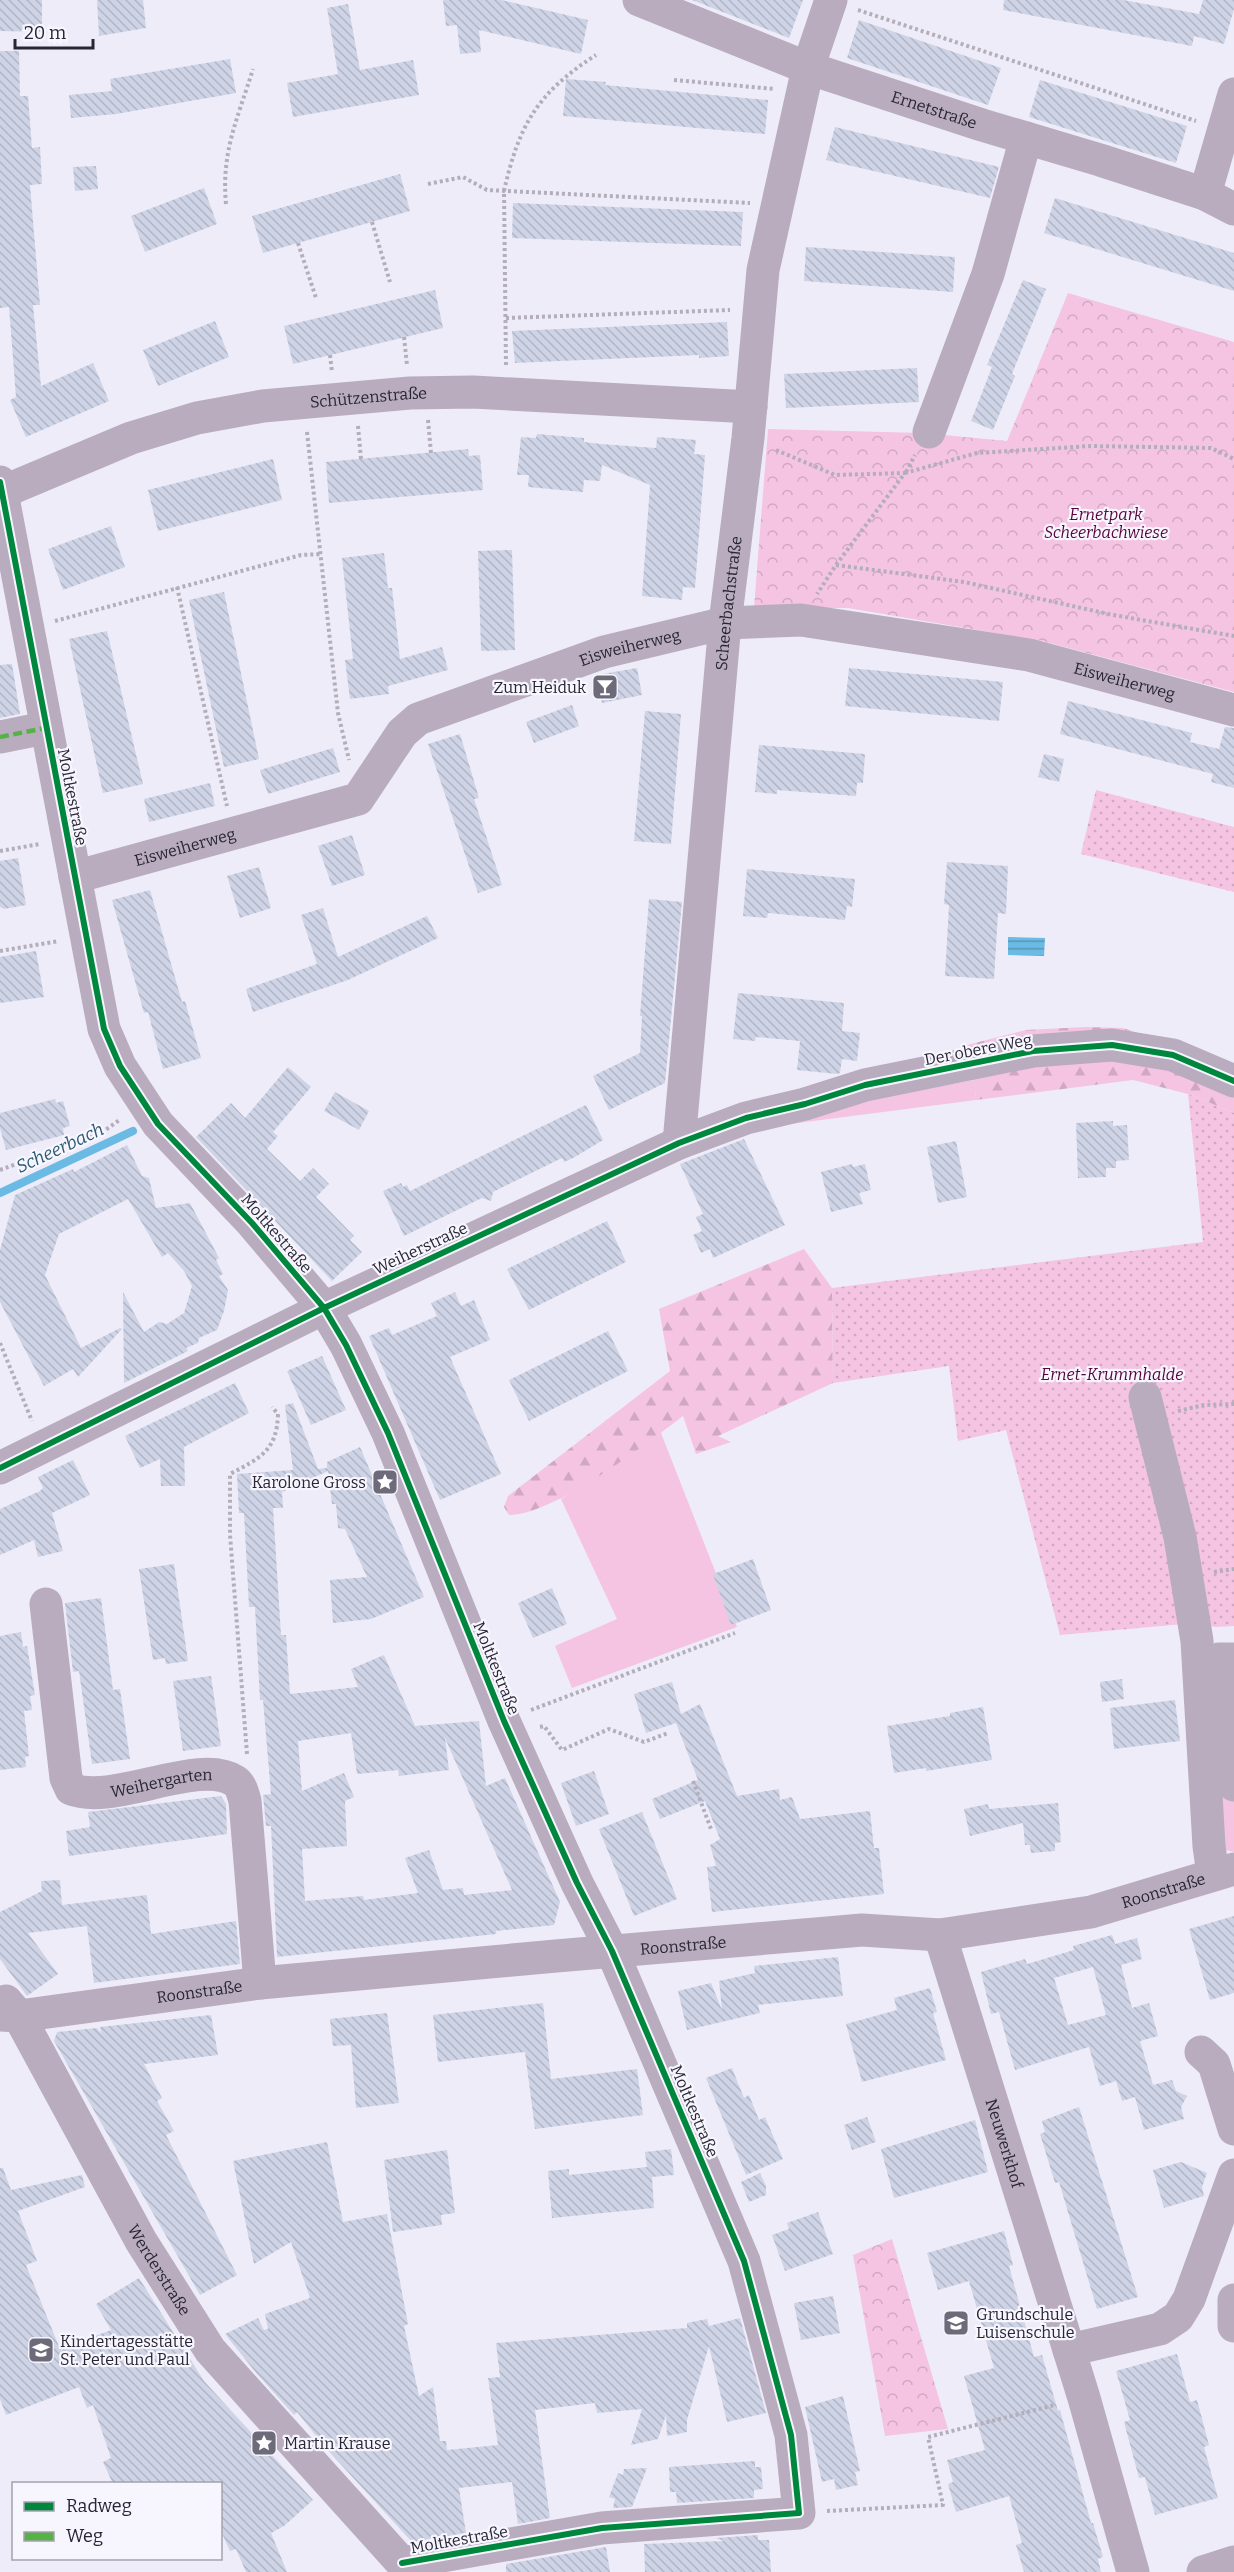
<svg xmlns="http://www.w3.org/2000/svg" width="1234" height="2572" viewBox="0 0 1234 2572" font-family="Bitter,serif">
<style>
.grass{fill:#f4c4e2}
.forest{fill:url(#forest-firs)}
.park{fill:url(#park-crowns)}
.garden{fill:url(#garden-dots)}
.water{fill:url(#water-rules)}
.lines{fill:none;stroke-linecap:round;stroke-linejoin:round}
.stream{stroke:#6abae3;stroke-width:8}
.building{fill:url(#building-back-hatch);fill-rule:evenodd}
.path{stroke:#b4aebb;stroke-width:4;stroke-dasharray:3 3;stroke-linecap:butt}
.minor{stroke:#b8acbe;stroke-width:33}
.quiet{stroke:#56b246;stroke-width:4.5;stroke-dasharray:9 4.5;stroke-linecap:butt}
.cycleway-casing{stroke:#f7f6fe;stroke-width:10}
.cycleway{stroke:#00873e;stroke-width:6}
.labels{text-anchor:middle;stroke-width:4.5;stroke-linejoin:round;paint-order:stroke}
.street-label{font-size:16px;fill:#282634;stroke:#f7f6fe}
.park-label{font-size:16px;font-style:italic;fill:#58043c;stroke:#f7f6fe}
.poi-label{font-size:16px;fill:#282634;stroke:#f7f6fe;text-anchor:start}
.water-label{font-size:18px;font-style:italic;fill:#2d5971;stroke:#f7f6fe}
</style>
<defs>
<pattern id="forest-firs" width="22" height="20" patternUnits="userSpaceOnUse" patternTransform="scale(1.5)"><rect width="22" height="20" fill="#f4c4e2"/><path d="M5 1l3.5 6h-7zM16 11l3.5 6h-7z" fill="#d1a8c2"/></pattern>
<pattern id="park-crowns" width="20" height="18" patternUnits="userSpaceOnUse" patternTransform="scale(1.5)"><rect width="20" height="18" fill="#f4c4e2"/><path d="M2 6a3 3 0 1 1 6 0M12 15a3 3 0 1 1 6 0" fill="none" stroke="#d1a8c2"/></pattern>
<pattern id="garden-dots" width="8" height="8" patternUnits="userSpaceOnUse" patternTransform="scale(1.5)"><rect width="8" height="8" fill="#f4c4e2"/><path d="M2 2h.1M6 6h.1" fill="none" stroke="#d1a8c2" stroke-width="1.8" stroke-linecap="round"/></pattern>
<pattern id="water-rules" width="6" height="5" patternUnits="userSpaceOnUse" patternTransform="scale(1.5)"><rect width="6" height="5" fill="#6abae3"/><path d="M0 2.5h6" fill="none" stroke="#5797b9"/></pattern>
<pattern id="building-back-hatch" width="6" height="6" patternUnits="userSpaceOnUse" patternTransform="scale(1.5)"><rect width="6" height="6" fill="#ced4e6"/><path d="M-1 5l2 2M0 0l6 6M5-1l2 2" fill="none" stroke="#b1b6c6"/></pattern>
</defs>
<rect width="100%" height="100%" fill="#eeecf9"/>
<!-- grass -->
<path class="grass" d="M974,1080L976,1100L767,1127L875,1098Z
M661,1433L737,1627L572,1688L555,1646L617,1619L561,1499Z
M1217,1779L1234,1801V1852L1221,1849Z"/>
<!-- forest -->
<path class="forest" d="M1085,1027L1123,1028L1234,1065V1113L1188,1094L1133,1080L976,1100L974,1080L963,1046L1026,1030Z
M804,1249L832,1288L833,1383L718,1436L731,1442L696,1454L683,1416C645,1445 554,1515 509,1515L504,1507L508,1496L670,1371L659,1309Z"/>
<!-- park -->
<path class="park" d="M1068,293L1234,342V692L1042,641L848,608H754L768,429L923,433L1007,441Z
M892,2239L948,2429L885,2436L853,2255Z"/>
<!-- garden -->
<path class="garden" d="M1096,790L1234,827V892L1081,854Z
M1188,1094L1234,1113V1626L1216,1627L1195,1623L1060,1635L1006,1430L958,1441L949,1366L833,1383L832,1288L1203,1242Z"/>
<!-- water -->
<path class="water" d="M1008,937L1045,938L1044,956L1008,955Z"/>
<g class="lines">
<!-- stream -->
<path class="stream" d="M0,1193L133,1131"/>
</g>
<!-- building -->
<path class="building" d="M0,0H42V32L0,31Z
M97,0H143L146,28L99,36Z
M443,0H501L588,20L581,54L479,30L481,52L460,54L457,25L446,26Z
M692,0H803L789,38Z
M1004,0H1123L1199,14L1203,0H1234V9L1224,44L1194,36L1192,46L1003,10Z
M348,4L360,70L413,60L419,95L293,117L287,83L338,74L327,8Z
M859,20L1001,68L988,105L847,58Z
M0,51H19L20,96H28L32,148L40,147L42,184L30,185L40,305H33L41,386L93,363L109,401L26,437L10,400L16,397L9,307L0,308Z
M230,59L236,93L116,114L71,118L69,95L112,91L110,79Z
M566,79L606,82L605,85L768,100L765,134L563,116Z
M1040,80L1187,126L1176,163L1029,117Z
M835,127L999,167L990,198L826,160Z
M96,166L98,189L75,191L73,167Z
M400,174L410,211L263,253L252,216Z
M204,188L217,224L145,252L131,216Z
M1055,198L1234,253V291L1044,233Z
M513,203L743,212L741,246L512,238Z
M806,247L955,257L953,292L804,281Z
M1023,280L1046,289L1012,374L1015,376L993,430L971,421L992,367L987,365Z
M435,290L443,328L293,364L284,326Z
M215,321L229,357L158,386L143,350Z
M727,322L729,356L699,358V355L515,363L512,331Z
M917,368L919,402L786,408L784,374Z
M537,434L584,438V442L601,444L656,448L657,437L696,440L694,454L705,455L695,588L683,587L682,600L642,596L650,485L602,465L600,481L584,480L583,492L528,487L529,475H517L521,437L536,438Z
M468,449L469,456L480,455L483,490L329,503L326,462Z
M273,459L282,500L158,531L148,490Z
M111,526L125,567L63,590L48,549Z
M512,550L515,650L481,651L478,551Z
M384,553L388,588H392L400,659L442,647L448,670L388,686L389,694L350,699L345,660L353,659L342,558Z
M224,592L259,759L224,767L189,600Z
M107,631L143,784L103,793L69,639Z
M12,664L20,714L0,718V665Z
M637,668L642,695L602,703L597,675Z
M849,668L1003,682L999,721L845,706Z
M1068,701L1192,733L1190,742L1219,749L1225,727L1234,728V788L1211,782L1213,774L1060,734Z
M572,705L579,726L534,743L526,722Z
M645,711L681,714L671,844L634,841Z
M460,734L479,798L474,799L502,885L478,893L428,744Z
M759,745L865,754L863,783H857L856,796L777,790V794L755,792Z
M333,748L340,772L268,794L260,770Z
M1044,754L1064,759L1059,782L1038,777Z
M210,783L215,806L149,822L144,799Z
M352,835L365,875L332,886L318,846Z
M18,858L26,905L4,909L0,907V861Z
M947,862L1008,866L1006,914L998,913L994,979L945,976L949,905L944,904Z
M259,867L271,908L240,918L227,876Z
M747,869L855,879L852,907L847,906L845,920L768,913L767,918L743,916Z
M150,890L182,1002L185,1001L201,1058L163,1069L148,1012L144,1013L112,900Z
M649,899L682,902L665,1083L609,1110L593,1076L640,1053L642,1016H640Z
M323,908L338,957L427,916L438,938L348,980L253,1012L246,989L317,964L301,915Z
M36,951L44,997L0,1003V957Z
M738,993L844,1003L842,1031L860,1033L857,1061L842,1059L840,1073L837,1074L797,1070L800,1041L756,1037L755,1041L733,1039Z
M288,1067L311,1087L273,1132L278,1136L267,1149L300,1181L313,1168L329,1184L316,1197L354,1236L350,1240L362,1252L332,1281L196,1137L231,1103L245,1118Z
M335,1092L369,1111L359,1130L324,1111Z
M55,1099L56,1103L63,1101L70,1126L63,1128L64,1135L6,1150L0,1128V1113Z
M586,1105L603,1140L575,1157L564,1162L562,1158L493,1192L491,1201L482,1198L404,1236L383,1191L401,1183L403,1187L407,1185L410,1191Z
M1113,1121V1126L1127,1125L1129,1160L1116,1161V1168H1106V1177L1078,1178L1076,1123Z
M744,1139L785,1225L713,1258L710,1249L701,1253L693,1235L702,1231L696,1217L703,1214L680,1164Z
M956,1141L967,1197L938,1203L927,1147Z
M127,1145L142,1176L149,1178L156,1208L190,1203L219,1258L216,1260L223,1274L219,1276L228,1290L224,1311L217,1330L199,1338L198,1343L186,1348L188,1351L124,1383L123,1292L144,1332L159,1322L167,1324L184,1313L192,1286L184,1271L168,1253L162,1257L128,1199L59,1234L45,1275L81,1348L120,1328L122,1329L78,1377L73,1369L44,1386L0,1302V1250L15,1195L73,1169L74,1172Z
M852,1164L853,1167L865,1164L871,1190L859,1193L863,1204L831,1212L821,1172Z
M607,1221L626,1262L529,1310L507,1269Z
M455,1292L461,1306L474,1300L490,1340L450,1357L501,1474L440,1500L369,1336L389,1328L392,1335L437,1316L431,1303Z
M608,1331L628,1371L529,1421L509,1380Z
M322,1356L346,1410L311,1425L287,1371Z
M235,1383L249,1413L184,1447L185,1486H161L160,1459L140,1468L125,1436Z
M293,1403L318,1469L327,1468V1462L360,1447L424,1597L371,1619L333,1623L330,1580L367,1577L345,1529L338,1528L336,1504H332L328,1471L282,1492L283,1508H273L281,1635H286L290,1694L358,1687L351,1669L384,1655L415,1726L479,1721L486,1786L505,1778L560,1902L554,1925L496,1931V1934L277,1957L271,1826H266L263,1795L271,1794L263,1700H260L255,1607H249L244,1513H239L237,1474L293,1470L285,1405ZM351,1733L357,1774L398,1770L399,1776L449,1770L445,1738L512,1890L464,1895L463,1888L443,1890L429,1850L405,1858L418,1893L364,1900L363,1896L305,1901L302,1849L347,1846L345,1801L354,1797L344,1773L302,1791L298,1741Z
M73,1460L90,1495L52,1513L63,1551L38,1557L34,1540L0,1555V1509L40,1491L43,1488L38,1477Z
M753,1559L771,1610L731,1625L713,1574Z
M174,1564L188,1661L166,1664L165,1658L153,1660L139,1569Z
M552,1588L567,1624L533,1638L518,1603Z
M101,1598L113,1690L120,1689L130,1759L92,1764L79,1671L73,1672L65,1603Z
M21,1632L23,1647L27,1646L35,1695L30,1696L32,1710L24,1711L29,1756L25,1757L26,1767L0,1770V1636Z
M211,1676L221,1746L183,1751L173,1681Z
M1122,1679L1124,1699L1102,1702L1100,1682Z
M672,1682L681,1714L700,1704L737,1796L779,1789L780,1800L792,1797L800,1819L870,1811L874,1848H879L884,1894L712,1912L707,1867L716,1866L710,1845L720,1839L705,1801L660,1819L652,1799L698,1780L676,1723L646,1733L634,1694Z
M1175,1700L1180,1741L1114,1749L1110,1708Z
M983,1707L992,1760L926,1771V1768L894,1773L887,1726L950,1716V1713Z
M594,1771L609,1814L576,1826L561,1783Z
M221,1796L226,1804L227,1834L69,1856L66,1831L90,1827L88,1812Z
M1058,1803L1061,1842L1055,1843V1851L1031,1853L1030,1845H1025L1023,1823L970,1836L964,1809L988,1804L989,1809Z
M642,1812L677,1899L634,1916L599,1829Z
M60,1880L62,1905L147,1895L151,1934L236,1921L240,1964L94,1983L87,1926L28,1933L58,1974L27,1996L0,1959V1912L42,1891L41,1881Z
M1234,1916V1993L1210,2000L1189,1929Z
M1112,1935L1115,1944L1137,1938L1142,1959L1121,1965L1132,2008L1149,2003L1158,2036L1140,2041L1153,2085L1172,2080L1176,2091L1187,2096L1181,2107L1184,2119L1144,2130L1135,2097L1122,2101L1116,2081L1100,2086L1089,2047L1015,2070L999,2012L991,2014L981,1972L1025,1959L1027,1964L1074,1950L1073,1946ZM1093,1967L1106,2015L1068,2025L1054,1978Z
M838,1957L843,1996L758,2005L760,2013L687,2030L678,1991L711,1983L722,2010L719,1981L755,1973L754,1966Z
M930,1988L937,2012L933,2013L946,2060L862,2082L846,2024L897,2010L894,1998Z
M543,2003L551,2079L637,2069L643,2115L535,2129L525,2052L438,2062L433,2015Z
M387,2013L399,2103L356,2108L351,2045L333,2046L330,2019Z
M211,2015L218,2055L144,2064L162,2098L157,2101L174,2131L166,2135L237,2275L200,2295L54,2041L57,2032L97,2028L101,2033L100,2027Z
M732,2068L744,2098L749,2095L759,2120L765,2117L783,2159L746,2175L706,2078Z
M1079,2107L1138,2297L1097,2309L1059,2182L1055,2183L1040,2134L1045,2132L1042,2121Z
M867,2117L876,2142L852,2150L844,2125Z
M975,2120L988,2172L894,2198L881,2149Z
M327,2142L343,2222L387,2214L408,2324L404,2326L419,2396L433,2387L440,2441H446L447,2450L498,2445L488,2378L500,2377L496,2343L687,2328V2323L707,2319L709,2326L740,2318L766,2413L727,2422L709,2346L687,2420V2432L667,2436L666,2415L658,2439L631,2445L642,2409L597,2413L595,2403L535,2410L550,2518L518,2524L512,2482L459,2488L466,2533L412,2542L324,2446L297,2412L294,2415L257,2374L225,2334L258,2318L264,2330L268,2329L265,2314L310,2298L291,2242L254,2264L233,2161Z
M671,2149L674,2175L652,2177L654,2208L552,2218L548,2171L569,2169V2175L647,2167L645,2152Z
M447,2150L455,2213L441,2215L442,2225L393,2232L384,2160Z
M1181,2162L1207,2173L1202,2187L1204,2196L1164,2208L1153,2170Z
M0,2168H3L11,2190L82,2175L85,2187L18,2211L37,2261L26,2265L60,2349L111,2330L96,2304L139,2278L204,2381L313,2500L284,2526L271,2533L287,2572H246L236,2549L230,2551L220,2529V2484H113L103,2462L111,2458L93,2405L87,2408L79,2387L6,2415L0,2399Z
M760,2173L766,2186V2195L749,2202L741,2182Z
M818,2212L833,2254L785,2271L772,2235L789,2229L787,2223Z
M1004,2231L1013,2265L1009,2266L1034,2357L1042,2355L1058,2411L1060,2410L1091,2523H1093L1103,2557L1098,2559L1101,2572H1024L1016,2545L1022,2543L1009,2496L956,2512L948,2484L953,2482L947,2460L985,2450L964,2376L994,2368L969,2281L938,2290L927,2253Z
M833,2296L840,2333L801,2340L794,2303Z
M1177,2354L1190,2402L1197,2400L1209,2445L1204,2447L1218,2498L1155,2515L1145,2477L1139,2478L1124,2422L1130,2420L1116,2371Z
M843,2396L860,2471L855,2472L858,2485L836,2490L834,2479L822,2482L805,2407Z
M755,2461V2467H761L763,2489L754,2490V2498L677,2503L676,2492H670L669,2467Z
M647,2468L632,2507L613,2508L615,2499L609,2497L618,2473L623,2475L624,2469Z
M758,2535V2540H769L771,2572H645L644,2544L724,2541L716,2538Z
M606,2547L610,2572H506V2564Z"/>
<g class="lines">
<!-- path -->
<path class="path" d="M858,10L1196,121
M674,80L775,89
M428,184L463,177L487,190L750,203
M226,204C221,151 238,118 253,69
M372,222L390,282
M298,243L316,298
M506,318L730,310
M404,337L407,365
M330,355L332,372
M506,365L504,191C519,125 537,93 596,55
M428,420L431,453
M358,426L361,459
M307,432L338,713L349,760
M776,450L835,475L905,473L836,565L817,594
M906,472L915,455
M905,473L977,453L1091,446L1211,448L1234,459
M836,565L964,582L1113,615L1234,636
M177,587L227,806
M55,621L301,555L322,554
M0,851L40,844
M0,951L59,941
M0,1170L101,1133L121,1119
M0,1343L32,1421
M1178,1411L1204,1405L1234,1404
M1214,1572L1234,1569
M531,1710L735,1633
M540,1727L544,1726L562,1750L609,1729L644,1742L668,1733
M247,1754L230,1535V1474C260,1458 277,1451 278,1414L272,1407
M693,1781L711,1829
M827,2511L943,2505L928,2437L1055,2405"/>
<!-- minor -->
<g class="minor">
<path id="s1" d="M639,0L808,68L982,125L1100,160L1205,194L1234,209"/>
<path d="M1205,194L1234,94"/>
<path d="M929,432L988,274L1026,138"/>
<path d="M0,482L104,1029L120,1066L158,1124L252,1223L324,1308L346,1345L388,1433L504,1721L577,1883L612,1951L744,2261L791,2435L799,2513L602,2528L402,2563"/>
<path id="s2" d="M0,493L131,438L197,418L263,406L410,393L473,392L751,407"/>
<path d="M0,737L45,728"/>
<path id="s3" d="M75,877L358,799L402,733L418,719L604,652L725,623L801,620L1029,655L1234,710"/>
<path id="s4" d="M679,1143L725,623L748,438L763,270L808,68L831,0"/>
<path d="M1145,1397L1180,1537L1197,1641L1209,1846L1213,1875"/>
<path d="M0,1468L324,1308L679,1143L746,1118L805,1104L865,1085L1033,1051L1112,1045L1173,1055L1234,1081"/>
<path id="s5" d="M46,1604L66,1778L71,1789C114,1806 199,1757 235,1781C241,1785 243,1794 245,1801L260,1983"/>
<path d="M1234,1659H1219L1224,1770L1234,1785"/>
<path id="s6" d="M940,1935L1084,2398L1133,2572"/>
<path id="s7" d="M6,2001L19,2016L141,2241L210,2350L410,2572"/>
<path id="s8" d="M0,2015L19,2016L260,1983L556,1956L862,1930L940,1935L1091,1912L1234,1869"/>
<path d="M1201,2052L1214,2064L1234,2129"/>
<path d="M1234,2300V2326"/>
<path d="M1069,2350L1160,2329L1178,2317L1189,2299L1234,2175"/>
<path d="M1203,2572L1234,2562"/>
</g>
<!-- quiet -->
<path class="quiet" d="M0,737L45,728"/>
<defs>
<path id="cycleway" d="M0,482L104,1029L120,1066L158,1124L252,1223L324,1308L346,1345L388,1433L504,1721L577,1883L612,1951L744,2261L791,2435L799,2513L602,2528L402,2563
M0,1468L324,1308L679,1143L746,1118L805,1104L865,1085L1033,1051L1112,1045L1173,1055L1234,1081"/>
</defs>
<!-- cycleway casing -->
<use href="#cycleway" class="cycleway-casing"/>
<!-- cycleway -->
<use href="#cycleway" class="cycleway"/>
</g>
<!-- icons -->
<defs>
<symbol id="bar-square" viewBox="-11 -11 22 22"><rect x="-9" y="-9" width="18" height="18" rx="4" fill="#6d6b79" stroke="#f7f6fe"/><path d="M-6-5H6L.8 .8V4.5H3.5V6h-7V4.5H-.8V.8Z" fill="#fff"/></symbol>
<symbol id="sight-square" viewBox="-11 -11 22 22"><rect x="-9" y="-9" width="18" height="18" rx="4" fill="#6d6b79" stroke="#f7f6fe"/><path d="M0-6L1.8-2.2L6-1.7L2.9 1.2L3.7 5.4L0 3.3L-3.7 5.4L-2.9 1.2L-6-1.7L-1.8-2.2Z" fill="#fff"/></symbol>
<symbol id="school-square" viewBox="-11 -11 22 22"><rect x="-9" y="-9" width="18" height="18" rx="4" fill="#6d6b79" stroke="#f7f6fe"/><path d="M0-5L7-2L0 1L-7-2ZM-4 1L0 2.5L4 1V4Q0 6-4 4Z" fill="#fff"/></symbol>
</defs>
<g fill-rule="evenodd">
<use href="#bar-square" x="590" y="672" width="30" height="30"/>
<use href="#sight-square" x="370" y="1467" width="30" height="30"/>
<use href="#school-square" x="941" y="2308" width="30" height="30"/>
<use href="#school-square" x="26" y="2335" width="30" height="30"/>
<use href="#sight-square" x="249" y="2428" width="30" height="30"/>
</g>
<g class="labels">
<!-- street labels -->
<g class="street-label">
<text dy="6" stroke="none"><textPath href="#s1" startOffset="315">Ernetstraße</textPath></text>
<text dy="6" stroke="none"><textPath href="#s2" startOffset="384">Schützenstraße</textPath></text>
<text dy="6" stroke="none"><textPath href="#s4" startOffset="542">Scheerbachstraße</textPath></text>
<text dy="6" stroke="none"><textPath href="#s3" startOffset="618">Eisweiherweg</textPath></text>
<text dy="6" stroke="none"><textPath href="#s3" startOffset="1122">Eisweiherweg</textPath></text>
<text transform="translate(73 797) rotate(79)" y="6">Moltkestraße</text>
<text dy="6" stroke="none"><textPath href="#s3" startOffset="114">Eisweiherweg</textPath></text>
<text transform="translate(978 1049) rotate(-11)" y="6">Der obere Weg</text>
<text transform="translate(277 1233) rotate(49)" y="6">Moltkestraße</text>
<text transform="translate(420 1248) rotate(-25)" y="6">Weiherstraße</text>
<text transform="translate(497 1668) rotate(68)" y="6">Moltkestraße</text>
<text dy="6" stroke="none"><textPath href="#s5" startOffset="279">Weihergarten</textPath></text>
<text dy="6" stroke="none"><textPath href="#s8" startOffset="1173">Roonstraße</textPath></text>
<text dy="6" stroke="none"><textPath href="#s8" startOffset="687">Roonstraße</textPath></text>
<text dy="6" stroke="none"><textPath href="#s8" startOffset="201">Roonstraße</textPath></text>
<text transform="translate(695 2111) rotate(67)" y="6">Moltkestraße</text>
<text dy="6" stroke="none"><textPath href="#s6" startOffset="218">Neuwerkhof</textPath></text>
<text dy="6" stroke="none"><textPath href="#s7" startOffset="310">Werderstraße</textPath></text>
<text transform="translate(459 2539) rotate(-10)" y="6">Moltkestraße</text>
</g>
<!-- park labels -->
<g class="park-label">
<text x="1106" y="520">Ernetpark<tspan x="1106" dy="18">Scheerbachwiese</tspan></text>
<text x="1112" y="1380">Ernet-Krummhalde</text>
</g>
<!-- poi labels -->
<g class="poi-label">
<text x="586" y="693" text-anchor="end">Zum Heiduk</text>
<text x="366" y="1488" text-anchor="end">Karolone Gross</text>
<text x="976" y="2320">Grundschule<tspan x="976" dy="18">Luisenschule</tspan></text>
<text x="60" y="2347">Kindertagesstätte<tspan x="60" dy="18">St. Peter und Paul</tspan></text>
<text x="284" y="2449">Martin Krause</text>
</g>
<!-- water labels -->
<g class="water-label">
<text transform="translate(60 1148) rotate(-25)" y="6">Scheerbach</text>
</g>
</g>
<!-- legend -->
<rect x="12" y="2482" width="210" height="78" fill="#f7f6fe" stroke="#a4a3ad" stroke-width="1.5"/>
<rect x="24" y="2502" width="30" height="9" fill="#00873e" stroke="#a4a3ad" stroke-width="1.5"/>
<text x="66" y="2512" font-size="18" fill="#282634">Radweg</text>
<rect x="24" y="2532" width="30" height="9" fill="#56b246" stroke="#a4a3ad" stroke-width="1.5"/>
<text x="66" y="2542" font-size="18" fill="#282634">Weg</text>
<!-- scale -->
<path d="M15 39v9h78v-9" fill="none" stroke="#282634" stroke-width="3"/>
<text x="24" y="39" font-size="18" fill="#282634" stroke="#f7f6fe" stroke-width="4.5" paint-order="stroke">20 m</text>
</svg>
